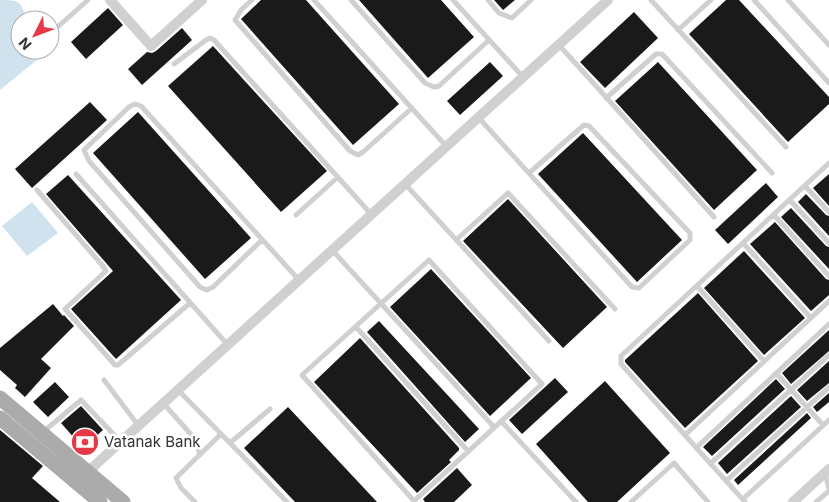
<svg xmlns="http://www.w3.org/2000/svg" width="829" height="502" viewBox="0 0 829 502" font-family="Inter,sans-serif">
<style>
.water{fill:#cfe2ee}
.building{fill:#1a1a1a}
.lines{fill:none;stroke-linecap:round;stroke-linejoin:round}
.service{stroke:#d0d0d0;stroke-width:5}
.minor{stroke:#d0d0d0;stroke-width:10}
.primary{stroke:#ababab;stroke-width:15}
.labels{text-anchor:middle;stroke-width:5;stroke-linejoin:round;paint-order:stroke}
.poi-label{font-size:15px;fill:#333;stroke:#fff;text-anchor:start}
</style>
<rect width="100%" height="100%" fill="#fff"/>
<!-- water -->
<path class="water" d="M0,0C21,0 20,1 27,20H20V50H49L0,90Z
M32,202L58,233L27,256L2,226Z"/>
<!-- building -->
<path class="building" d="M261,0H306L399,104L353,145L241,19Z
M359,0H441L474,37L428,78Z
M494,0H515L503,10Z
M726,0H739L829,97V104L788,142L689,34Z
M108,8L123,25L86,59L71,42Z
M634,12L658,38L605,88L580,62Z
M182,28L192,40L142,85L128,69L147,52L152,53L156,51Z
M213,46L327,171L281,212L168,86Z
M490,62L503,76L460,115L447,101Z
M658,62L757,170L714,210L615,101Z
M90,102L107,120L32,188L15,169Z
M138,112L251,238L205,279L93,153Z
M583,133L682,240L637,282L538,174Z
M829,174V206L813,188Z
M68,175L181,300L116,359L71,309L113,271L46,194Z
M766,183L778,197L728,244L715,230Z
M806,194L826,215L829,216V236L798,202Z
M508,199L607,307L563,348L463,241Z
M791,208L826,246L829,247V269L781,217Z
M775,222L826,279L829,280V295L811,311L750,244Z
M744,251L805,318L764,355L704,288Z
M431,269L531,378L490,416L390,307Z
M698,293L758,361L685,428L625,362V360Z
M53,304L63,316L64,315L74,326L41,359L51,368L25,397L15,388L17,385L0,370V348Z
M379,321L479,429L465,442L367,332Z
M829,330V351L791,384L782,373Z
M360,338L459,448V450L449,460L451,462L417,493L314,382Z
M829,361V383L807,401L797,390Z
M555,378L568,392L522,434L509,420Z
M776,379L785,389L712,456L703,447Z
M605,381L670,453L617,502H588L536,444Z
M55,382L69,397L48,417L33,402Z
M829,393V402L817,412L813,407Z
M791,396L801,407L727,474L718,463Z
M81,406L103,430L83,448L61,423Z
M288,407L377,502H295L244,448Z
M807,413L811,418L738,485L734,480Z
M0,430L43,466L32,478L60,502H0Z
M457,468L472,485L454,502H425L423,499Z"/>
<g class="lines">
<!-- service -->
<path class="service" d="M252,0L241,10L235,20L350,151L358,155L363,152L412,108
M314,0L446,146
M351,0L425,83L434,87L439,86L489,40
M453,0L523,77
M488,0L499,13L512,18L531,0
M651,0L786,147
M754,0L829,83
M788,0L829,45
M678,30L711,0
M53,31L88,0
M559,45L714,217
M174,64L206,40L210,38L214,40L371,214
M606,98L656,54H662L772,173
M478,117L632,287L639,288L690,240V233L589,126L584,125L529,173
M76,174L227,344
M405,184L549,341
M805,186L829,212
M37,190L102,265L106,271L65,309L115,365H118L190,303
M790,200L829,243
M296,215L338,177
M774,215L829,276
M262,240L213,287L207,290L200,287L89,161L84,150L129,107L135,104L141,106L299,280
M456,240L508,193L615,309
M743,243L811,318
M332,250L494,427
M429,260L542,384L414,501L302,375Z
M697,286L764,361
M356,327L468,451
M776,373L823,425
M104,380L138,425
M178,390L230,443L270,409
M163,403L196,440L200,455
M501,421L576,502
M43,432L81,400L120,441
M685,435L829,301
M230,443L287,502
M696,448L829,324
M711,463L829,355
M825,473L829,489
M726,481L829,387
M743,499L829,420
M195,502L181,488L176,478L221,434
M631,502L674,463L708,502
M745,502L621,364V356L829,163
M816,502L829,491"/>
<!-- minor -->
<path class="minor" d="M110,0L151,46L202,0
M83,476L608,0
M793,502L829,469"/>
<!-- primary -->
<path class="primary" d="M0,398L123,502
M0,418L100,502"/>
</g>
<!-- icons -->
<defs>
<symbol id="bank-disc" viewBox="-11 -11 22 22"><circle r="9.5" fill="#e63946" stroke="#fff"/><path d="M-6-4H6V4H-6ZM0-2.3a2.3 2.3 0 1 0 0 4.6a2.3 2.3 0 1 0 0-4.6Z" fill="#fff"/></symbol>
</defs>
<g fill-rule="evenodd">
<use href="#bank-disc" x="69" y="426" width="32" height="32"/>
</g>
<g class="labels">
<!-- poi labels -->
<g class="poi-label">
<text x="104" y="447">Vatanak Bank</text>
</g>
</g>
<!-- north arrow -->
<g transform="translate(35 35) rotate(228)"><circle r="24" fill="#ffffff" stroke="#adadad"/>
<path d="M0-4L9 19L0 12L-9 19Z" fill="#e63946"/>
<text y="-8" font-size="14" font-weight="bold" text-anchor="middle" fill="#333333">N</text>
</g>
</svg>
